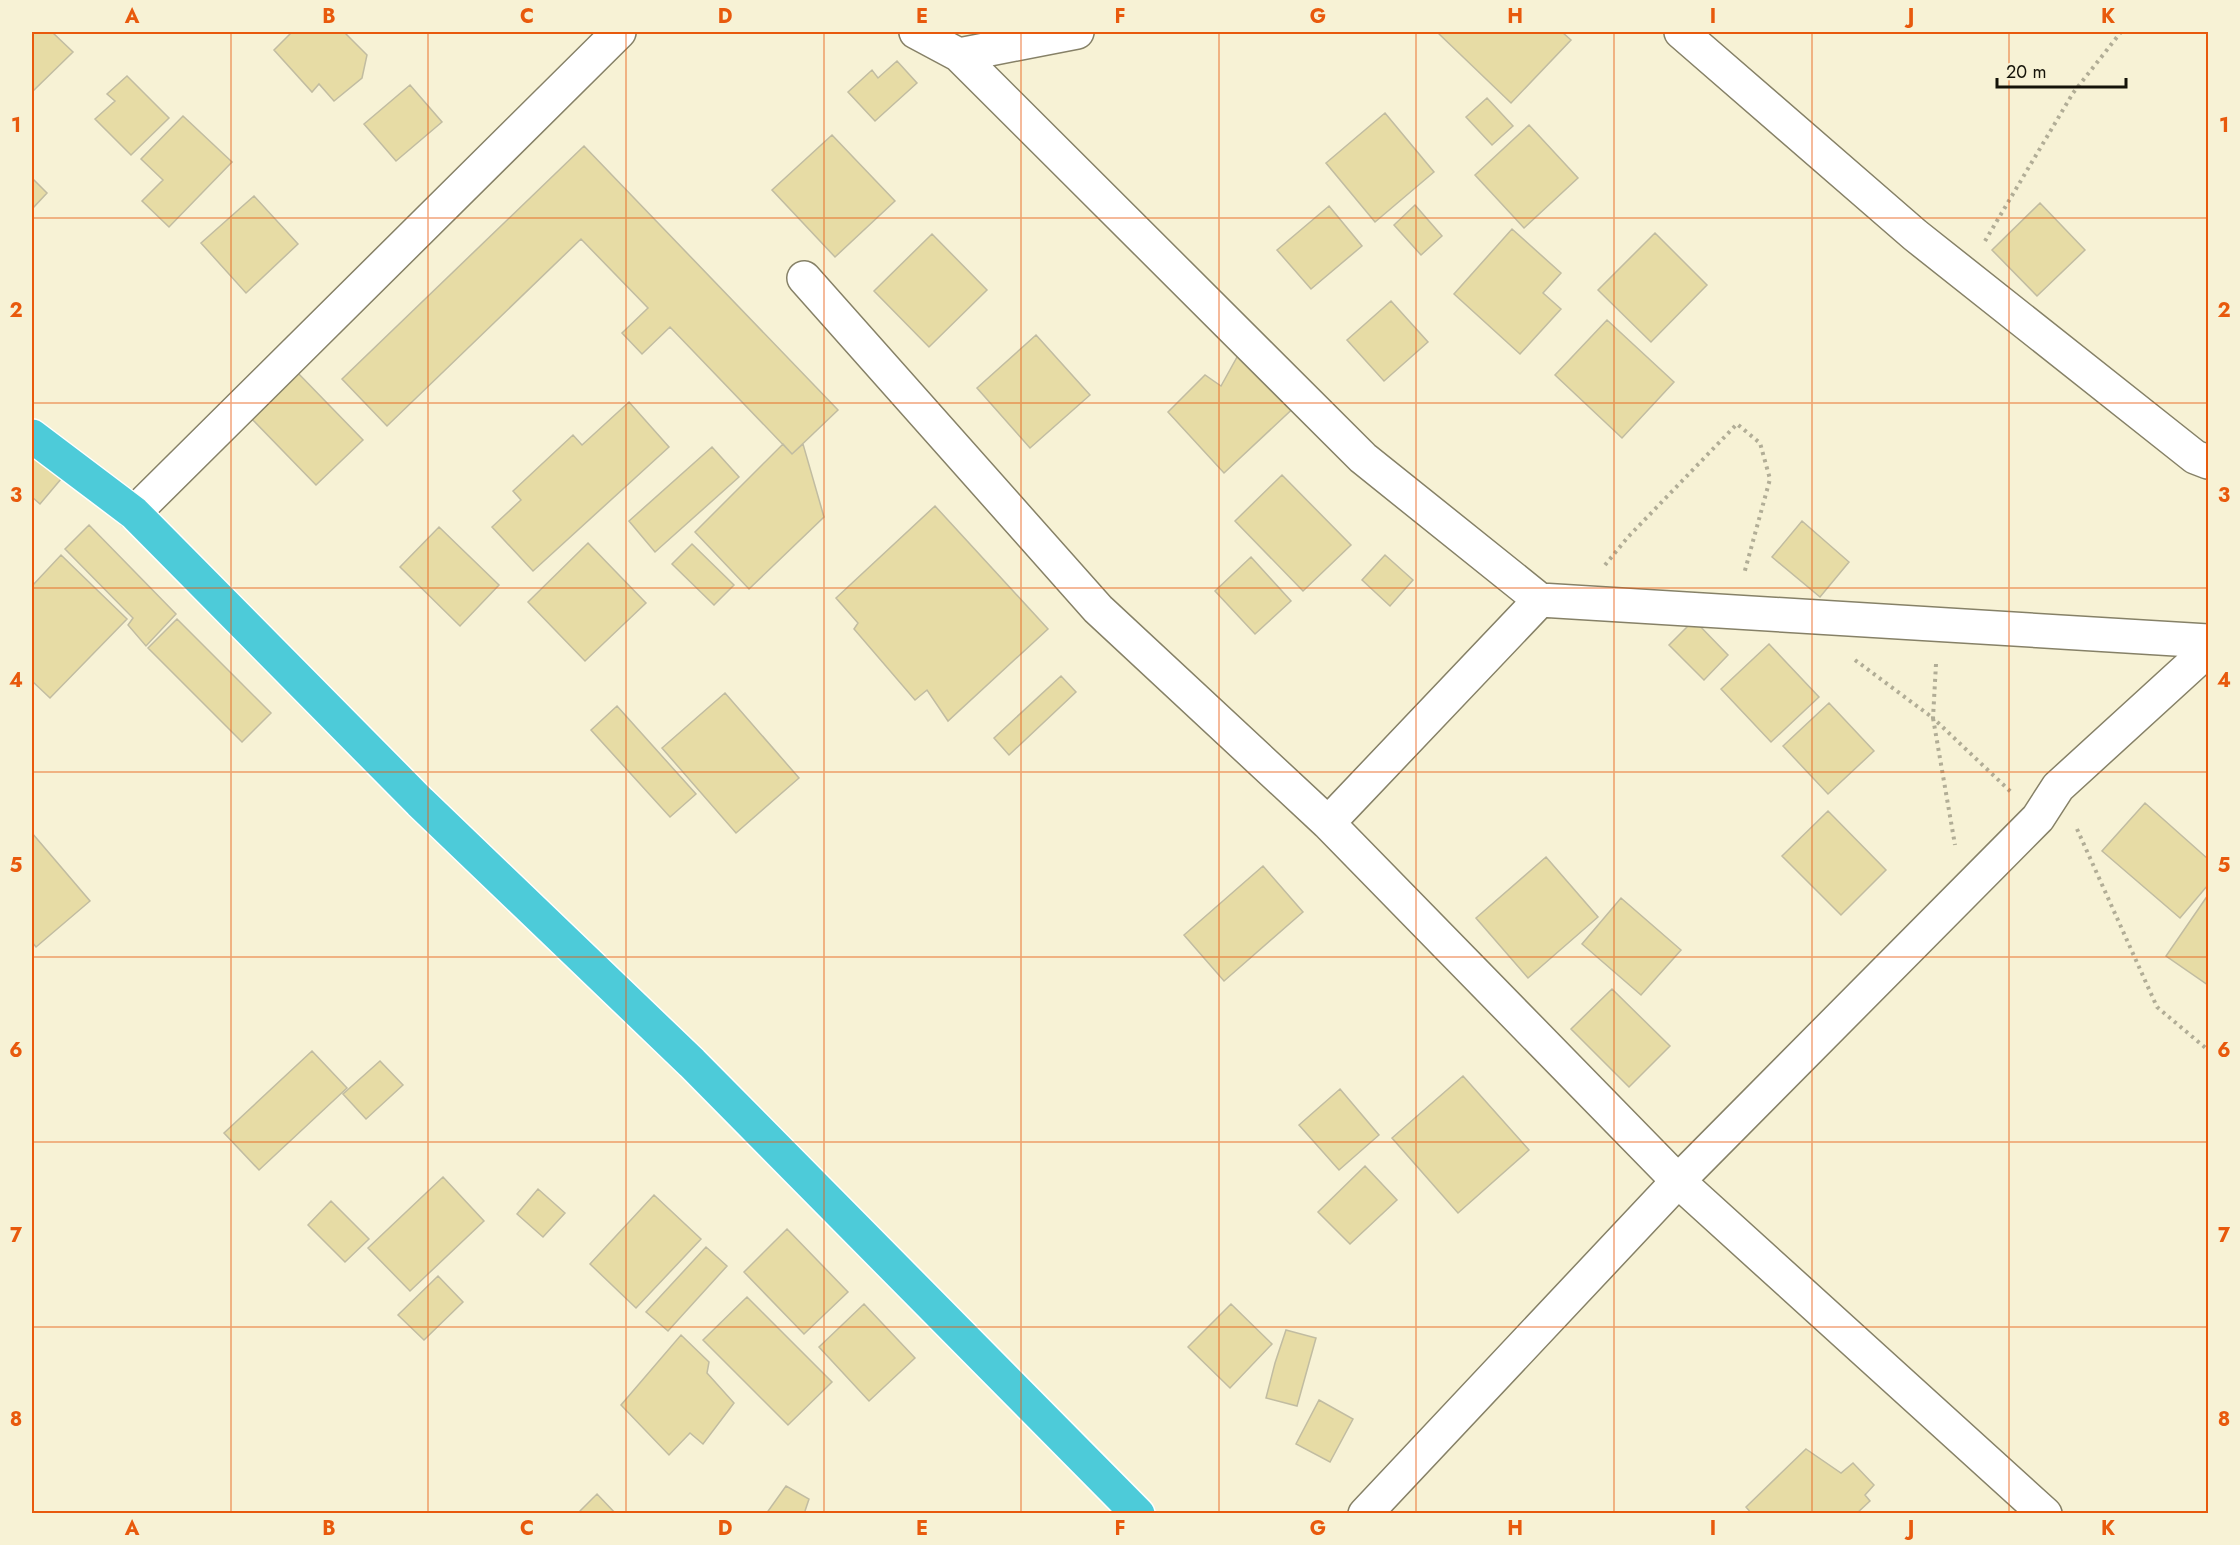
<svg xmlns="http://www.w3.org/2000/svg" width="2240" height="1545" viewBox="0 0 2240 1545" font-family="Jost,sans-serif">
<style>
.building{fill:#e7dca5;stroke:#c1bca1;stroke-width:1.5}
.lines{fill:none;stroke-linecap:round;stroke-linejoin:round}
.minor-casing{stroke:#868167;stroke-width:36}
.highway-casing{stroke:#fff;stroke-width:36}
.path{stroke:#b1ad96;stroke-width:4;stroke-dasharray:3 4.5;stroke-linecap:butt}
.minor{stroke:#fff;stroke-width:33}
.highway{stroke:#4dcbd9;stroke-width:33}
.grid{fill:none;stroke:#e8590c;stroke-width:1.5;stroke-opacity:0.55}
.neatline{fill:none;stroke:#e8590c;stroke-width:2}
.grid-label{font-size:20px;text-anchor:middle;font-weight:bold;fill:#e8590c}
</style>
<rect width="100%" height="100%" fill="#f7f2d5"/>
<!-- building -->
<path class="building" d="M32,32H52L73,52L32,92Z
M292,32H344L367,55L362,78L334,101L319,84L312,92L274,50Z
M1437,32H1562L1571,40L1511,103Z
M897,61L917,83L875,121L848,92L872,70L878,78Z
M127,76L169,118L131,155L95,119L115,101L107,94Z
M410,85L442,122L396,161L364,124Z
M1487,98L1513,126L1492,145L1466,117Z
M1385,113L1434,172L1375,222L1326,163Z
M183,116L232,162L169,227L142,201L163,180L141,159Z
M1529,125L1578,178L1524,228L1475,175Z
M832,135L895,201L835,257L772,190Z
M584,146L838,410L792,454L670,327L642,354L622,333L648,308L581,239L387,426L342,379Z
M32,178L47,193L32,209Z
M254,196L298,244L246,293L201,243Z
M2040,203L2085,250L2037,296L1992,250Z
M1415,205L1442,236L1421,255L1394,225Z
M1329,206L1362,246L1311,289L1277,250Z
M1512,229L1561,273L1543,293L1561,309L1520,354L1454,294Z
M1655,233L1707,285L1651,342L1598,290Z
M932,234L987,290L929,347L874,291Z
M1391,301L1428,342L1384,381L1347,340Z
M1607,320L1674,382L1622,438L1555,375Z
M1036,335L1090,395L1030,448L977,388Z
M1241,350L1301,401L1224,473L1168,412L1205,375L1221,386Z
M295,370L363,440L316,485L249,416Z
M629,402L669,447L533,571L492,527L521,500L513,491L573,435L582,445Z
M783,444L792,454L803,444L824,517L749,589L695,532Z
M712,447L739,477L655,552L629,521Z
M32,453L61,479L40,504L32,497Z
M1282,475L1351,545L1303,591L1235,521Z
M935,506L1048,629L948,721L927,690L915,700L854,629L858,623L836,598Z
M1802,521L1849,562L1820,597L1772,557Z
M89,525L176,614L146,646L128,625L133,618L65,549Z
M439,527L499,585L460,626L400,567Z
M588,543L646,603L585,661L528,602Z
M692,544L734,585L714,605L672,564Z
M61,555L127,619L50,698L32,681V586Z
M1385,555L1413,580L1390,606L1362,580Z
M1251,557L1291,601L1255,634L1215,591Z
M177,619L271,713L242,742L148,648Z
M1694,620L1728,655L1704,680L1669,645Z
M1769,644L1819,697L1771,742L1721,689Z
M1061,676L1076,692L1009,755L994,738Z
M725,693L799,778L736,833L662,748Z
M1829,703L1874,751L1828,794L1783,746Z
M617,706L696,794L670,817L591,730Z
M2145,803L2208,859V885L2180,918L2102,851Z
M1828,811L1886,870L1841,915L1782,856Z
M32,833L90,901L36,947L32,942Z
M1546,857L1598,917L1528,978L1476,918Z
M1263,866L1303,912L1224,981L1184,935Z
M2208,895V985L2166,956Z
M1621,898L1681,950L1641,995L1582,944Z
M1612,989L1670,1046L1629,1087L1571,1029Z
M312,1051L347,1088L259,1170L224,1133Z
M380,1061L403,1085L366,1119L343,1094Z
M1463,1076L1529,1150L1458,1213L1392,1138Z
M1340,1089L1379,1135L1339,1170L1299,1125Z
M1365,1166L1397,1200L1350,1244L1318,1212Z
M443,1177L484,1221L410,1291L368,1248Z
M538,1189L565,1213L543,1237L517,1214Z
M654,1195L701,1239L636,1308L590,1264Z
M331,1201L369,1239L345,1262L308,1225Z
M787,1229L848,1292L804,1334L744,1272Z
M706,1247L727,1266L668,1331L646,1312Z
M438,1276L463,1302L424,1340L398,1315Z
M747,1297L832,1382L788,1425L703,1340Z
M864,1304L915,1358L869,1401L819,1347Z
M1231,1304L1272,1344L1230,1388L1188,1347Z
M1286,1330L1316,1338L1297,1406L1266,1398L1275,1363Z
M681,1335L709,1362L707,1373L734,1403L703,1444L690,1433L669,1455L621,1405Z
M1319,1400L1353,1419L1330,1462L1296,1444Z
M1806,1449L1841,1473L1853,1463L1874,1485L1865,1495L1870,1501L1856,1514H1752L1746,1507Z
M786,1486L809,1499L804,1514H766Z
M597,1494L616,1514H577Z"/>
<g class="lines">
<defs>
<path id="minor" d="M916,32L959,55L1363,458L1540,600L2208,641
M1681,32L1915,235L2195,457L2208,462
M959,55L1077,32
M804,278L1098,609L1328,823L1678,1181L2045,1514
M134,513L619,32
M1328,823L1540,600
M1365,1514L1678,1181L2038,818L2058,787L2208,650"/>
<path id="highway" d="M32,436L134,513L420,802L692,1063L1138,1514"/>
</defs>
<!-- minor casing -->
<use href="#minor" class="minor-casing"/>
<!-- highway casing -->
<use href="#highway" class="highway-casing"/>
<!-- path -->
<path class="path" d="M1985,241L2073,93L2121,32
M1605,565L1628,537L1737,424L1760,443L1770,479L1744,574
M1855,660L1933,718L1955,845
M1936,664L1933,718L2011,792
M2077,829L2157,1007L2208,1050"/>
<!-- minor -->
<use href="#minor" class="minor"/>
<!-- highway -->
<use href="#highway" class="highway"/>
</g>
<!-- grid -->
<path class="grid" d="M231,32V1514M428,32V1514M626,32V1514M824,32V1514M1021,32V1514M1219,32V1514M1416,32V1514M1614,32V1514M1812,32V1514M2009,32V1514M32,218H2208M32,403H2208M32,588H2208M32,772H2208M32,957H2208M32,1142H2208M32,1327H2208"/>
<!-- border -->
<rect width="2240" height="1545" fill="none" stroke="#f7f2d5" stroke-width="66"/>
<!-- scale -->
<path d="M1997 78v9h129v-9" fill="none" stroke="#151309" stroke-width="3"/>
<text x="2006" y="78" font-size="18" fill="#151309" stroke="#f7f2d5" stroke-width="4.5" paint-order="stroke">20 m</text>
<rect x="33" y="33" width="2174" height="1479" class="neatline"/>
<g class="grid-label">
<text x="132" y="23">A</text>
<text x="329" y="23">B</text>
<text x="527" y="23">C</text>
<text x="725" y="23">D</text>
<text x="922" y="23">E</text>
<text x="1120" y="23">F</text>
<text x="1318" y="23">G</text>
<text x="1515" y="23">H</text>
<text x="1713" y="23">I</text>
<text x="1911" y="23">J</text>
<text x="2108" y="23">K</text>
<text x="16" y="132">1</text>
<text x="2224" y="132">1</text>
<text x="16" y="317">2</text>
<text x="2224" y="317">2</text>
<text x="16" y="502">3</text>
<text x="2224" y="502">3</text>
<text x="16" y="687">4</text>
<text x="2224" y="687">4</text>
<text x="16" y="872">5</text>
<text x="2224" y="872">5</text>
<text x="16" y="1057">6</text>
<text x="2224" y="1057">6</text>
<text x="16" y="1242">7</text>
<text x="2224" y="1242">7</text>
<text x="16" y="1426">8</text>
<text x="2224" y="1426">8</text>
<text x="132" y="1535">A</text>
<text x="329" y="1535">B</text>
<text x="527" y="1535">C</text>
<text x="725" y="1535">D</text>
<text x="922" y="1535">E</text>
<text x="1120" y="1535">F</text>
<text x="1318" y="1535">G</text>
<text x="1515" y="1535">H</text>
<text x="1713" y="1535">I</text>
<text x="1911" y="1535">J</text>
<text x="2108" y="1535">K</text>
</g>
</svg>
